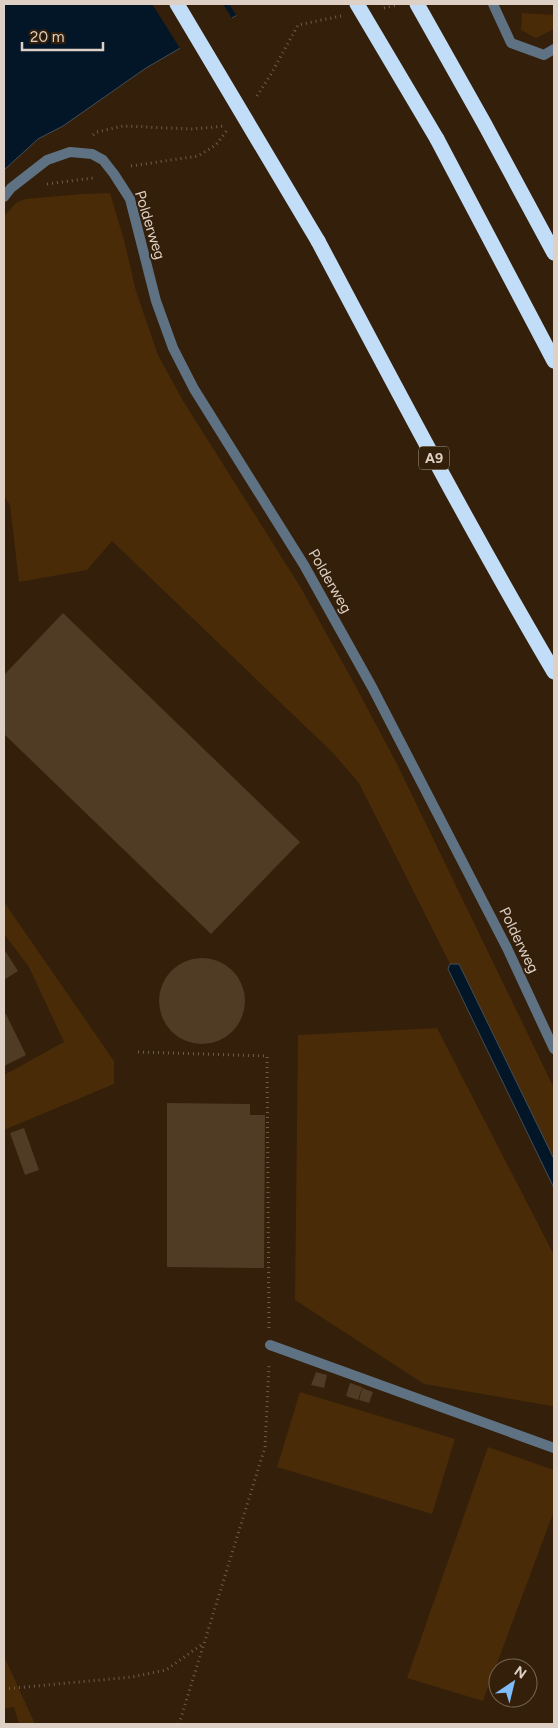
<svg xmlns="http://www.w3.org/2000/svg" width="558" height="1728" viewBox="0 0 558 1728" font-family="Figtree,sans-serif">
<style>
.green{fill:#492b07}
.water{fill:#021628;stroke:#444e57}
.pier{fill:#331f0a}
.building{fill:#503b25}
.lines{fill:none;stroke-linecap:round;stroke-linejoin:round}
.path{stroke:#6f5d4b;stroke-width:3;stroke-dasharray:1 4;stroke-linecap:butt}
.service{stroke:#5f7283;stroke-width:10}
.minor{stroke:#5f7283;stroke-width:10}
.motorway{stroke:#c1ddf8;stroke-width:15}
.motorway-bridge{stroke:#c1ddf8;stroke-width:15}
.labels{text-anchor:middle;stroke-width:4;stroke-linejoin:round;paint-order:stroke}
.shield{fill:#331f0a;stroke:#ab9b8c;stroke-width:1}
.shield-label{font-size:14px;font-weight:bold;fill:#ded0c4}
.street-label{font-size:15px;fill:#ded0c4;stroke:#331f0a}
</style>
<rect width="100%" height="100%" fill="#331f0a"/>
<!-- green -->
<path class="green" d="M522,13L554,15V29L536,38L521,30Z
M110,193L124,240L136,291L158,355L182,399L301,588L355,685L397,764L554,1088V1159L459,964H450L359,783L332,752L112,541L87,570L19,582L10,505L4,496V216L17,202L26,199L81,194Z
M4,902L114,1061V1084L4,1130V1075L64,1042L29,967L4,934Z
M437,1028L554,1255V1405L552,1406L424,1384L295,1300L298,1035Z
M300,1392L455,1439L432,1514L277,1467Z
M488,1447L554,1470V1511L483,1701L407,1678Z
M4,1656L35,1724H19L14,1707L4,1709Z"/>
<!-- water -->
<path class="water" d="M4,4H284L239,14L146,68L63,126L38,139L4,170Z
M450,964H459L554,1159V1188L448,969Z"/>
<!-- pier -->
<path class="pier" d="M152,4H223L233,20L181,50Z
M229,4H286L285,6L238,18Z"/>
<!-- building -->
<path class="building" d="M63,613L300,842L211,934L4,734V675Z
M4,949L18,971L4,980Z
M159 1001a43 43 0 1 1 86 0a43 43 0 1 1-86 0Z
M6,1014L26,1055L4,1066V1015Z
M167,1103L250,1104V1115H265L264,1268L167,1267Z
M24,1128L39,1170L25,1175L10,1133Z
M316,1372L327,1375L324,1388L311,1385Z
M350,1383L362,1387L358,1400L346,1396Z
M362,1388L373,1392L369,1403L359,1400Z"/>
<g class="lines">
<!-- path -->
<path class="path" d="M384,8L397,5
M257,96L271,74L298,25L341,16
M93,135L97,132L123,126L192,129L225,126
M131,166L198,156L216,145L228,129
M47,184L93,178
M138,1052L267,1056L269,1328
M4,1689L132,1677L166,1670L204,1643
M179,1724L265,1447L269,1365"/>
<!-- service -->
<path class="service" d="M270,1345L554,1448"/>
<!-- minor -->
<path class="minor" d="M493,4L511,43L544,55L554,49
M4,197L11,188L47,160L70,152L92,154L103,160L114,174L130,199L156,301L173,348L194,389L304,565L372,687L507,948L554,1049"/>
<!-- motorway -->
<path class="motorway" d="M417,4L484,123L554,253
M437,139L554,361
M318,241C395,386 471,531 554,672"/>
<!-- motorway-bridge -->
<path class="motorway-bridge" d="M177,4L318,241
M357,4L437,139"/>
</g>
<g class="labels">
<!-- shield labels -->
<rect class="shield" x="419" y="446.5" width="30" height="23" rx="4"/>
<g class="shield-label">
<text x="434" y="463">A9</text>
</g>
<!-- street labels -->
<g class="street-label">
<text transform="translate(150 225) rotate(73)" y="5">Polderweg</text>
<text transform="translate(330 581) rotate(60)" y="5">Polderweg</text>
<text transform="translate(519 940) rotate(64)" y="5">Polderweg</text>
</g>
</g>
<!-- border -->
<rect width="558" height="1728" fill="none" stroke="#ded0c4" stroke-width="10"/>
<!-- north arrow -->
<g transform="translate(513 1683) rotate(35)"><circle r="24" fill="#331f0a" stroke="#776654"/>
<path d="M0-4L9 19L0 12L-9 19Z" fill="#7ebdf9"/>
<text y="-8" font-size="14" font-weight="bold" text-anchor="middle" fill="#ded0c4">N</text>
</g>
<!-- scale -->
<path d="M22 42v8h81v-8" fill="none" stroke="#ded0c4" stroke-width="2.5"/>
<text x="30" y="42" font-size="15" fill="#ded0c4" stroke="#331f0a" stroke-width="4" paint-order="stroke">20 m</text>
</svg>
